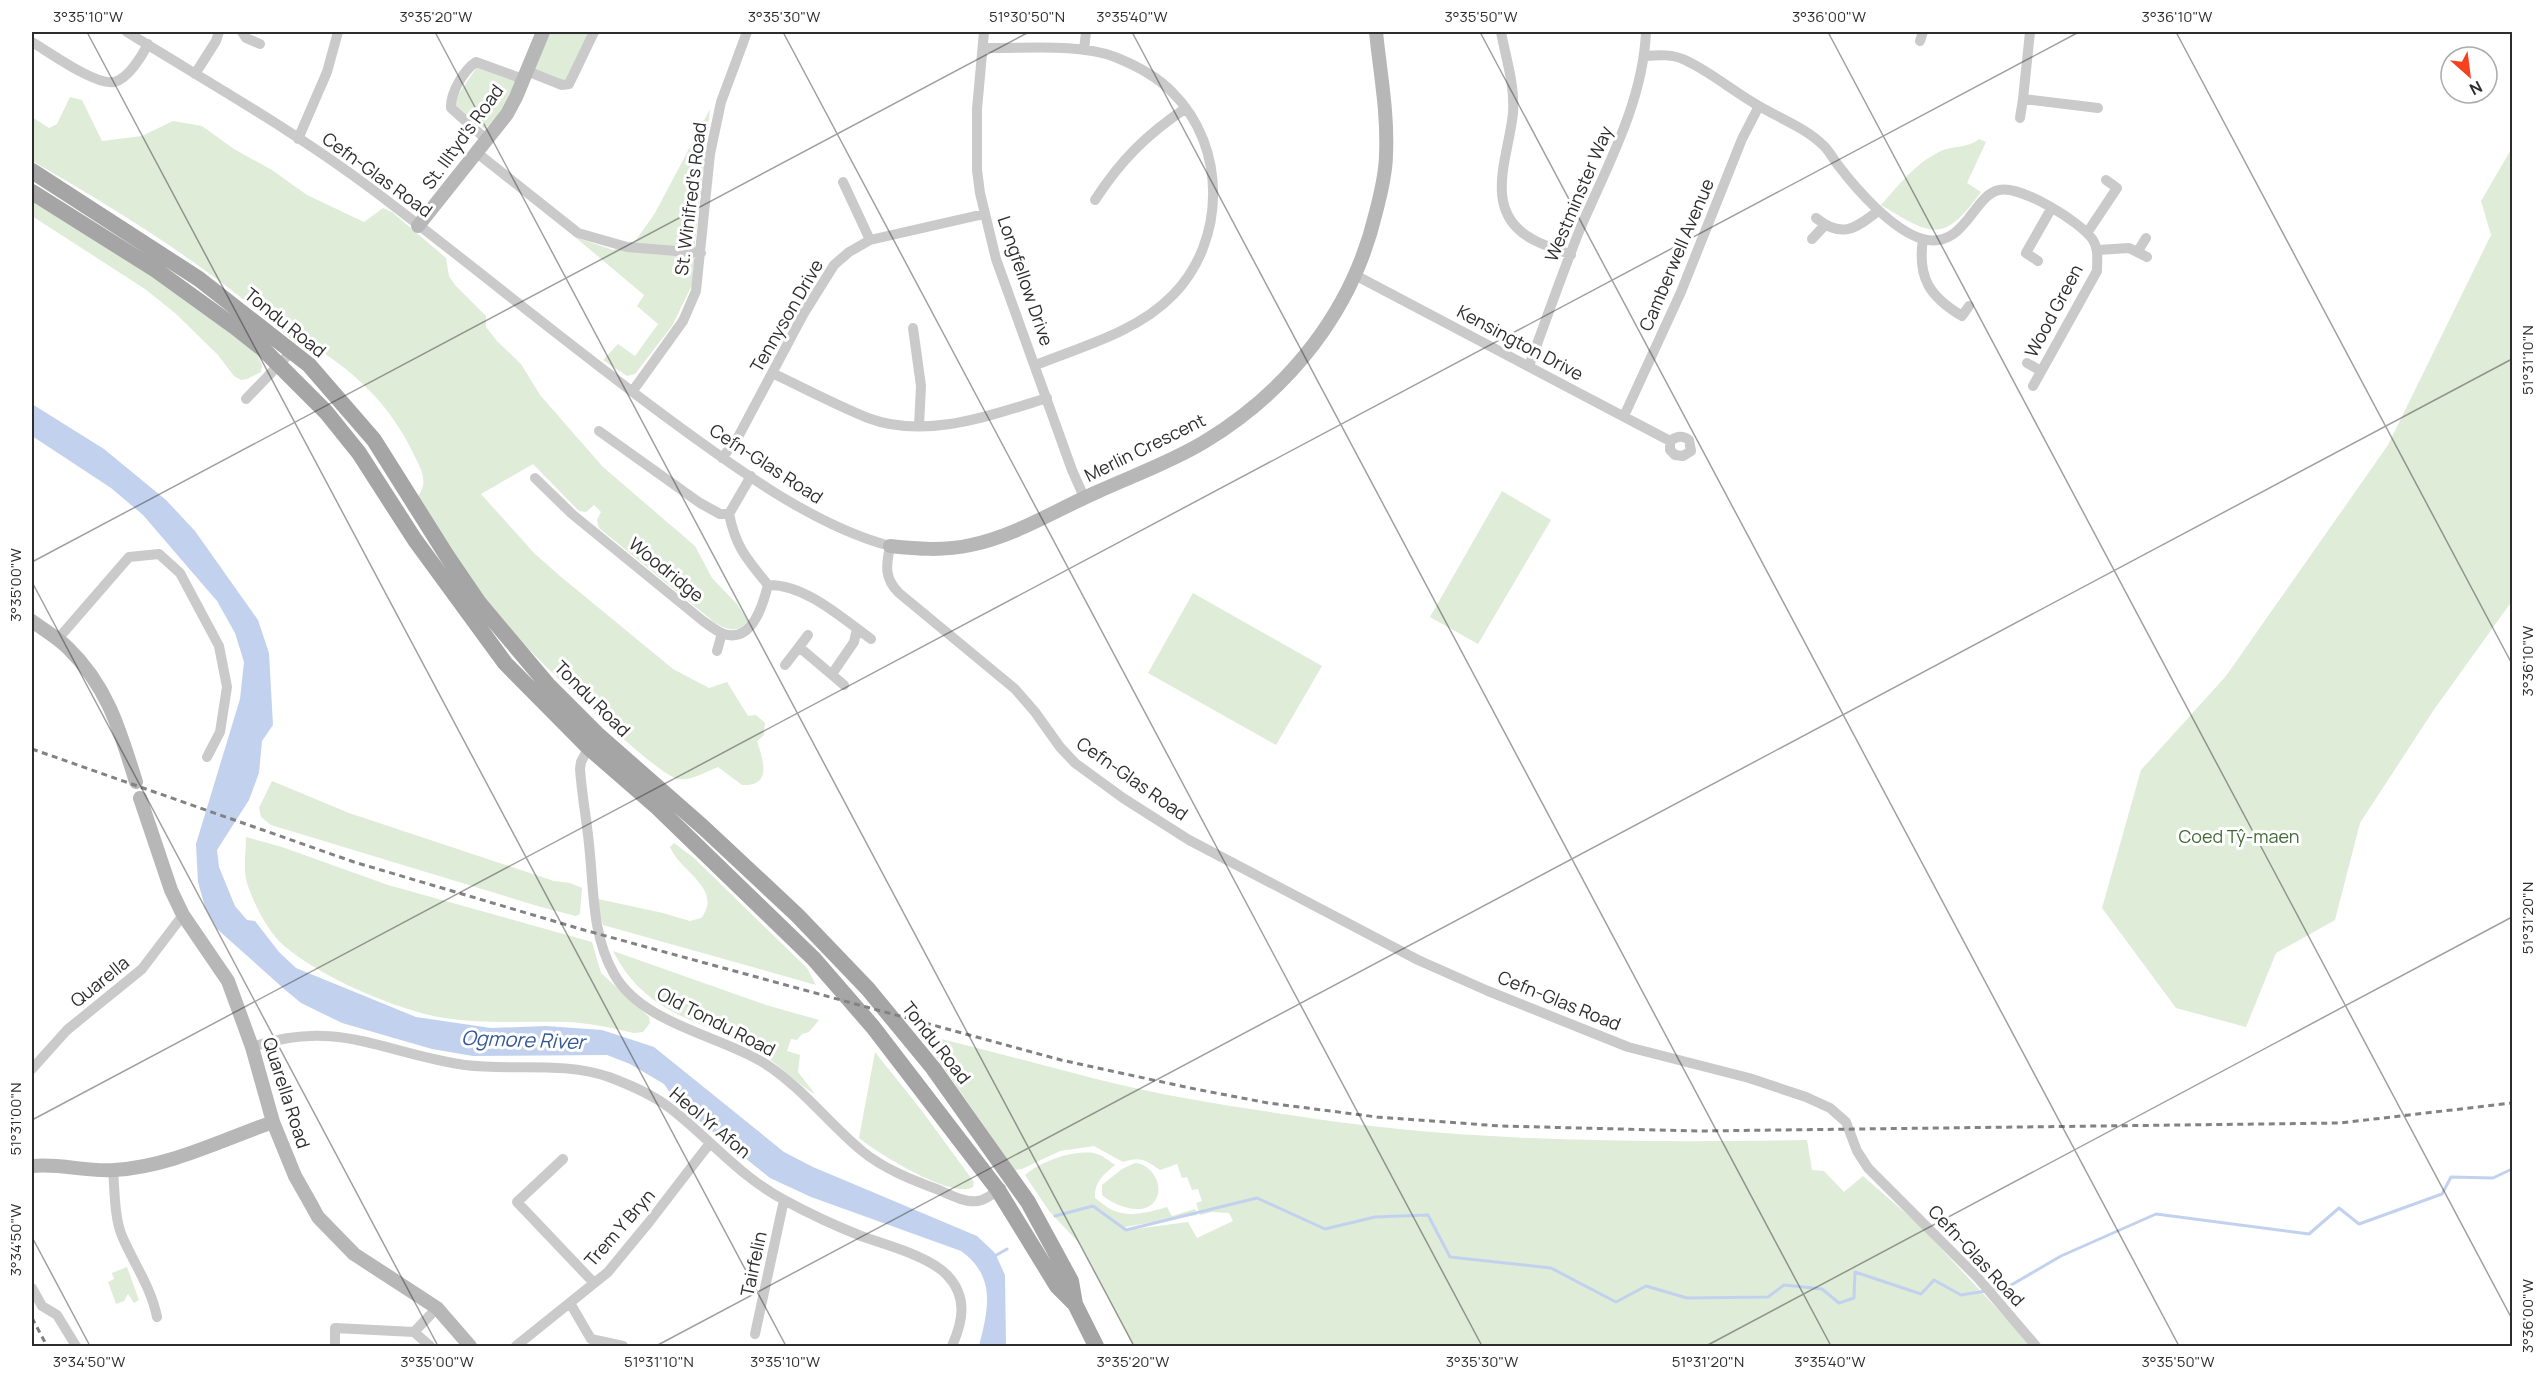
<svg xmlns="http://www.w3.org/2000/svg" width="2544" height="1378" viewBox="0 0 2544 1378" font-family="Manrope,sans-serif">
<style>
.green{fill:#deecd8}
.water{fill:#c2d2ee}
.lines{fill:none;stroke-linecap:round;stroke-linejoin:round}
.stream{stroke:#c2d2ee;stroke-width:3}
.street{stroke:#cacaca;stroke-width:10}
.secondary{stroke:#b7b7b7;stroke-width:14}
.primary{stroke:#a5a5a5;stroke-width:16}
.rail{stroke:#828282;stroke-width:3;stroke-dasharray:6 4.5;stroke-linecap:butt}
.ticks{fill:none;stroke:#2d2d2d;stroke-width:1.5;stroke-opacity:0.45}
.labels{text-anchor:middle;stroke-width:6;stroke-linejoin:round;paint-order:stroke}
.street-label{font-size:18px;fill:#2d2d2d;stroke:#fff}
.park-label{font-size:18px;fill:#426c36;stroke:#fff}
.water-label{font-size:20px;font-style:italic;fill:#335896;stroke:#fff}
.neatline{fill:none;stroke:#2d2d2d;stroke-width:2}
.ticks-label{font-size:15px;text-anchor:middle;fill:#2d2d2d}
</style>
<rect width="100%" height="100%" fill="#fff"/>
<!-- green -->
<path class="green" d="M549,32H589L570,77L564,81L535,69Z
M477,67L515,81V83L503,109L485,129L456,108L455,99Z
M70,97L82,100L102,141L142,136L173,121L202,126L234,149L272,170L307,195L364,222L383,208L392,212L446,258L449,276L455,285L486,316V327L497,341L521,364L540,395L603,467L695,546L712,578L737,604L748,621C737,634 727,630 714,622L599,528L597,520L601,512L594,505L586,512L579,511L533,464L481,494L534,553L560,576L673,669L709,688L727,682L748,716L756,715L765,723L764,735L757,741C763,759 773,787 742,785L718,767C706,772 691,781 678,779C655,775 524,647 504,623C472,585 445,541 417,499C419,495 422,490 423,486C425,475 419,465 414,455C391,405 352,368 304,341L296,344C220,274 122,212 32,161V117L49,128L57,124Z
M710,109L695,242L693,283L672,326L635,374L627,376L603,360L618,344L635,356L658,324L637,306L644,295L575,237L613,250L629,246L636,240L655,213Z
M1979,139L1986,142L1967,183L1981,192C1943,245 1931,235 1881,205C1898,186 1916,163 1939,152C1952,145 1967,149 1979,139Z
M2512,148V601L2433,711L2360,823L2335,920L2276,953L2246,1027L2176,1008L2102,908L2141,770L2226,676L2388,445L2491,235L2481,201Z
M32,198L152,276L256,352L262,365L261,372L247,379L241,380L234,376L218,355L175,313L145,289L32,216Z
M1502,491L1551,520L1478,644L1430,617Z
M1193,593L1322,666L1276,745L1148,673Z
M272,781L349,813L554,881L570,883L582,888L580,914L576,916L541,907L271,825L261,817L259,808Z
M246,837L282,847L388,885L592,942L601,973L649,1017L650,1023L643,1032L634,1033C612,1028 589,1023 567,1022C526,1021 485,1024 444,1018C396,1010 320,977 283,945C267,930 254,904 247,883C243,870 246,851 246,837Z
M674,843L694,858L807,968L816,985L603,925L597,905L598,899L663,913L690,921L701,918C724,889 680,872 670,847Z
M613,951L766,1005L819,1020L809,1032L802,1034L797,1040L791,1039L787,1051L800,1055L798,1072L815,1094C808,1092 776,1063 765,1056C706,1018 649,1021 613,951Z
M920,1034C981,1048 1040,1065 1100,1080C1160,1095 1222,1105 1283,1114C1455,1142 1632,1143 1807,1140L1812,1170L1824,1171L1844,1192L1863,1176L1918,1224L2032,1346H1133L1080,1244L1049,1211L1025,1175C1041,1161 1073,1150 1094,1153C1102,1155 1108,1160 1115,1165C1103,1175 1094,1182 1095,1198C1101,1202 1106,1207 1112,1210C1129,1218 1150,1212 1167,1207L1172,1216L1195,1209L1197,1215L1125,1227L1127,1230L1188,1222L1197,1238L1233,1221L1229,1213L1212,1212L1200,1215L1196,1203L1202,1201L1198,1189L1192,1190L1187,1177L1182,1178L1177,1164L1160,1170C1146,1160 1140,1156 1123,1162L1094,1146L1060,1151L1022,1169L1015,1170Z
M875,1052L922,1111L974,1182L973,1187C952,1200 876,1152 859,1138Z
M1135,1163C1152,1164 1166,1187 1154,1202C1142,1217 1113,1205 1102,1195V1185L1122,1169Z
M127,1267L139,1300L134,1303L128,1294L124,1301L116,1304L108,1282L114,1279L112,1273Z"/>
<!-- water -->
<path class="water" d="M32,404L104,449L166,500L195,531L258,620L269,653L273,725L262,741L259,773L249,800L217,850L219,867L235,906L247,920L255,921L279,952L296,968L416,1017L491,1028L546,1026L602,1030L654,1047L784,1152L813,1167L977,1236L995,1253L1005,1275L1006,1346H979C988,1310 997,1277 961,1251L811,1197L770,1178L677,1103L664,1084L630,1064L607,1055L473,1056L432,1049L342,1023L301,1003L283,988L217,929L205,907L198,882L196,844L240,699L244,662L235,633L217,601L143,515L111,488L32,436Z"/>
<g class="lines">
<!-- stream -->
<path class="stream" d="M1055,1216L1093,1206L1126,1230L1257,1198L1325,1229L1375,1217L1428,1215L1450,1257L1551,1268L1616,1302L1646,1286L1687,1298L1768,1297L1784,1285L1822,1289L1839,1303L1854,1298L1855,1272L1921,1294L1934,1280L1961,1295L1986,1291
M993,1257L1007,1249
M1993,1290L2006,1288L2061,1256L2156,1214L2309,1234L2339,1208L2359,1224L2442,1194L2451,1177L2493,1178L2512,1169"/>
<!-- street -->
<path class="street" d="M127,32C209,83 295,131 373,190C475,267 574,350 677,425C740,471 815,526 890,546C886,566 884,578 899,593L1015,689L1035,712L1060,747L1075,763L1123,798L1189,840L1418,960L1488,991L1628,1047L1749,1078L1806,1097L1830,1108L1846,1122L1857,1151L1868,1168L1978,1278L2036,1346
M242,32L246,38L260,44
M984,32L977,109V170L980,193L996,259L1072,470L1084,497
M1501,32C1506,59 1515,85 1513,113C1509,156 1481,211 1532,239C1544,246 1558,249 1571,255
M2030,32L2023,99L2098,108
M1920,41L1923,32
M32,42C49,52 96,86 114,82C128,79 142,56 148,44
M984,48C1023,49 1079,43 1115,57C1135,65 1158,77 1173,93C1227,147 1226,241 1173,295C1137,332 1083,346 1036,365
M1084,50L1086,32
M1645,56C1659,55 1673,54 1685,60C1711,72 1734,92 1759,106C1781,119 1806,128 1824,146C1830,152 1833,159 1838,165C1856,189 1893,231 1923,239C1965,250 1973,195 1999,190C2021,185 2081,222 2093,240C2099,250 2097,260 2097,271L2033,386
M527,71L562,85L569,84L594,32
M195,74L216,41L219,32
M2020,118L2023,99
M298,139L327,72L338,32
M487,140L451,108C450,93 464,70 476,62L523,79
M476,152L578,233L627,247L701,253
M843,182L870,240
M1095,200C1121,160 1146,135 1186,108
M1816,218C1841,238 1854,230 1878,211
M2087,233L2117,188L2106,180
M1812,239L1825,225
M1923,239C1917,278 1930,297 1962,316L1969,306
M2098,250L2129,248L2147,257
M2138,251L2146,238
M2038,261L2026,253L2051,209
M1355,275L1670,441C1677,436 1682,435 1689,440L1691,451L1683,456L1675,455L1670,450V441
M913,328L921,386L919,426
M2027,363L2041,371
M1529,366C1546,320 1562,274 1580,229C1607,166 1643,102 1646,32
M772,373C804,388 836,405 868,418C926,440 992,415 1047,398
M632,392L683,321L696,291L710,154L721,102L747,32
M246,399L292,351
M1624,416L1681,292L1742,139L1759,106
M599,431L700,503L720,514H729C736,548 747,559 768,585C805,584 842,618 871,639
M722,458L737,439L804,313L834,265L849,252L870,240L984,214
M535,478L572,514L703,621C709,625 716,631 724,634C752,643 763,605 768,585
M729,514L751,476
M57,640L129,557L159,554L180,573L219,646L227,687L220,732L207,757
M799,647L808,635
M717,651L722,633
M785,665L799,647L844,685
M832,674L854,642L857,629
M591,743L581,762L580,769C582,798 588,826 590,855C594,896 593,937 614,974C642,1024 719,1035 764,1063C802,1087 828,1123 862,1151C884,1169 912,1180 939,1190C950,1195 966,1203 978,1201C986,1200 994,1193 1001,1188
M252,1047C338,1018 383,1053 465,1065C512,1071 563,1061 609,1077C630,1085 652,1094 670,1108C709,1138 741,1178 786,1201C810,1214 836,1226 861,1236C886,1245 929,1256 947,1275C968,1297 963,1321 952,1346
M32,1069L67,1030L142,969L183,915
M563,1159L517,1202L594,1283
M113,1171C115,1191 114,1216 122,1236C134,1264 151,1287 157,1317
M32,1288L42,1306L57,1315L76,1346
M570,1303L591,1339L623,1346
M414,1332L430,1346
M755,1334L784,1200
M335,1346V1328L414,1332L437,1308
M516,1346L608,1272L650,1221L710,1143"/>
<!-- secondary -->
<path class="secondary" d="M418,226L507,114L516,97L543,32
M890,546C917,549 944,551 971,545C1015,536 1056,510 1097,492C1132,476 1171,462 1204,442C1290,390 1353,310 1376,212C1381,193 1386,173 1386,154C1388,113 1380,72 1376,32
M32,621C44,630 58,638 68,648C108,687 120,731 136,782
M140,798L171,890L183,915L228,981L252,1047L273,1122L295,1176L312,1206L318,1217L354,1254L437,1308L470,1346
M32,1166C59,1163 87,1172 114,1170C169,1167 222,1140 273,1122"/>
<!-- primary -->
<path class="primary" d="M32,171L199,279L309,365L374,440L447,556L479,603L548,685L597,734L704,828L797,915L868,989L933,1068L1028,1202L1071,1281L1075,1304
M32,192L156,270L235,327L263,349L326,412L359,453L415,540L505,663L588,747L657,807L814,959L873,1027L998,1190L1057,1286L1075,1304L1096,1346"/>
<!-- rail -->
<path class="rail" d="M32,749L354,862L584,930L1061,1060L1190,1088L1268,1103L1377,1117L1500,1126L1699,1131L2340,1123L2512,1103
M32,1318L47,1346"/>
</g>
<!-- ticks -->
<path class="ticks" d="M87,32L786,1346M435,32L1134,1346M783,32L1482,1346M1132,32L1831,1346M1480,32L2179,1346M1828,32L2512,1319M2176,32L2512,664M32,562L1029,32M32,582L438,1346M32,1120L2079,32M32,1237L90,1346M656,1346L2512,359M1706,1346L2512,917"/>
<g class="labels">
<!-- street labels -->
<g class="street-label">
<text transform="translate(463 137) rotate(-54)" y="6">St. Illtyd's Road</text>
<text transform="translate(377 175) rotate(36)" y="6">Cefn-Glas Road</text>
<text transform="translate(1579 194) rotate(-67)" y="6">Westminster Way</text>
<text transform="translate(691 199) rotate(-83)" y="6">St. Winifred's Road</text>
<text transform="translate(1677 255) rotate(-67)" y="6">Camberwell Avenue</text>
<text transform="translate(1025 281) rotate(71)" y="6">Longfellow Drive</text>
<text transform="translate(2054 311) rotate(-62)" y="6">Wood Green</text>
<text transform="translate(787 316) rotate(-60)" y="6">Tennyson Drive</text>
<text transform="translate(285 323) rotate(39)" y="6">Tondu Road</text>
<text transform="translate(1520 343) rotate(28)" y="6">Kensington Drive</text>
<text transform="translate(1145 448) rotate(-26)" y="6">Merlin Crescent</text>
<text transform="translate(766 464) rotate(33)" y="6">Cefn-Glas Road</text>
<text transform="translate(666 570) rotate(39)" y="6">Woodridge</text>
<text transform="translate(592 699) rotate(45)" y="6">Tondu Road</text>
<text transform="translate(1132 779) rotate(35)" y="6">Cefn-Glas Road</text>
<text transform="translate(100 982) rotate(-39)" y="6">Quarella</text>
<text transform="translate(1559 1001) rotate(22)" y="6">Cefn-Glas Road</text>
<text transform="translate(716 1022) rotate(27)" y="6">Old Tondu Road</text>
<text transform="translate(936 1043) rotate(52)" y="6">Tondu Road</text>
<text transform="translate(286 1093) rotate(72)" y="6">Quarella Road</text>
<text transform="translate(710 1123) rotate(40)" y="6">Heol Yr Afon</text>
<text transform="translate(620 1228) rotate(-49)" y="6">Trem Y Bryn</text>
<text transform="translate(1976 1256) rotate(47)" y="6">Cefn-Glas Road</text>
<text transform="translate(754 1264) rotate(-78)" y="6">Tairfelin</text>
</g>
<!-- park labels -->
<g class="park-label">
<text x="2239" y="843">Coed Tŷ-maen</text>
</g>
<!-- water labels -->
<g class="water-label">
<text transform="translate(523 1040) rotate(2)" y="7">Ogmore River</text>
</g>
</g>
<!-- border -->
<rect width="2544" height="1378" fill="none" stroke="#ffffff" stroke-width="66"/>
<!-- north arrow -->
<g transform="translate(2469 75) rotate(152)"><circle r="28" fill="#ffffff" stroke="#ababab" stroke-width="1.5"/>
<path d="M0-4.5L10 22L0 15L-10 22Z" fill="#f6421c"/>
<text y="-9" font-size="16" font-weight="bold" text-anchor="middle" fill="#2d2d2d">N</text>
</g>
<rect x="33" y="33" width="2478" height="1312" class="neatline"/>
<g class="ticks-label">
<text x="88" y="22">3°35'10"W</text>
<text x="436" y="22">3°35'20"W</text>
<text x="784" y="22">3°35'30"W</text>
<text x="1027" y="22">51°30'50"N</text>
<text x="1132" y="22">3°35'40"W</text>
<text x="1481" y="22">3°35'50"W</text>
<text x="1829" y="22">3°36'00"W</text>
<text x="2177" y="22">3°36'10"W</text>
<text transform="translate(2528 360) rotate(-90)" y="5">51°31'10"N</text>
<text transform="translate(16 585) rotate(-90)" y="5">3°35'00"W</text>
<text transform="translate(2528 661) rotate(-90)" y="5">3°36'10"W</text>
<text transform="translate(2528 918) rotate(-90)" y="5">51°31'20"N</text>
<text transform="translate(16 1119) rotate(-90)" y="5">51°31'00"N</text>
<text transform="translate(16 1240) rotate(-90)" y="5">3°34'50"W</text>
<text transform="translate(2528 1316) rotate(-90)" y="5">3°36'00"W</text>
<text x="89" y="1367">3°34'50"W</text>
<text x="437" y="1367">3°35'00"W</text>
<text x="659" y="1367">51°31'10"N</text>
<text x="785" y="1367">3°35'10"W</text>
<text x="1133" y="1367">3°35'20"W</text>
<text x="1482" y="1367">3°35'30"W</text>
<text x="1708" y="1367">51°31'20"N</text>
<text x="1830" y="1367">3°35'40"W</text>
<text x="2178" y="1367">3°35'50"W</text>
</g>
</svg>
